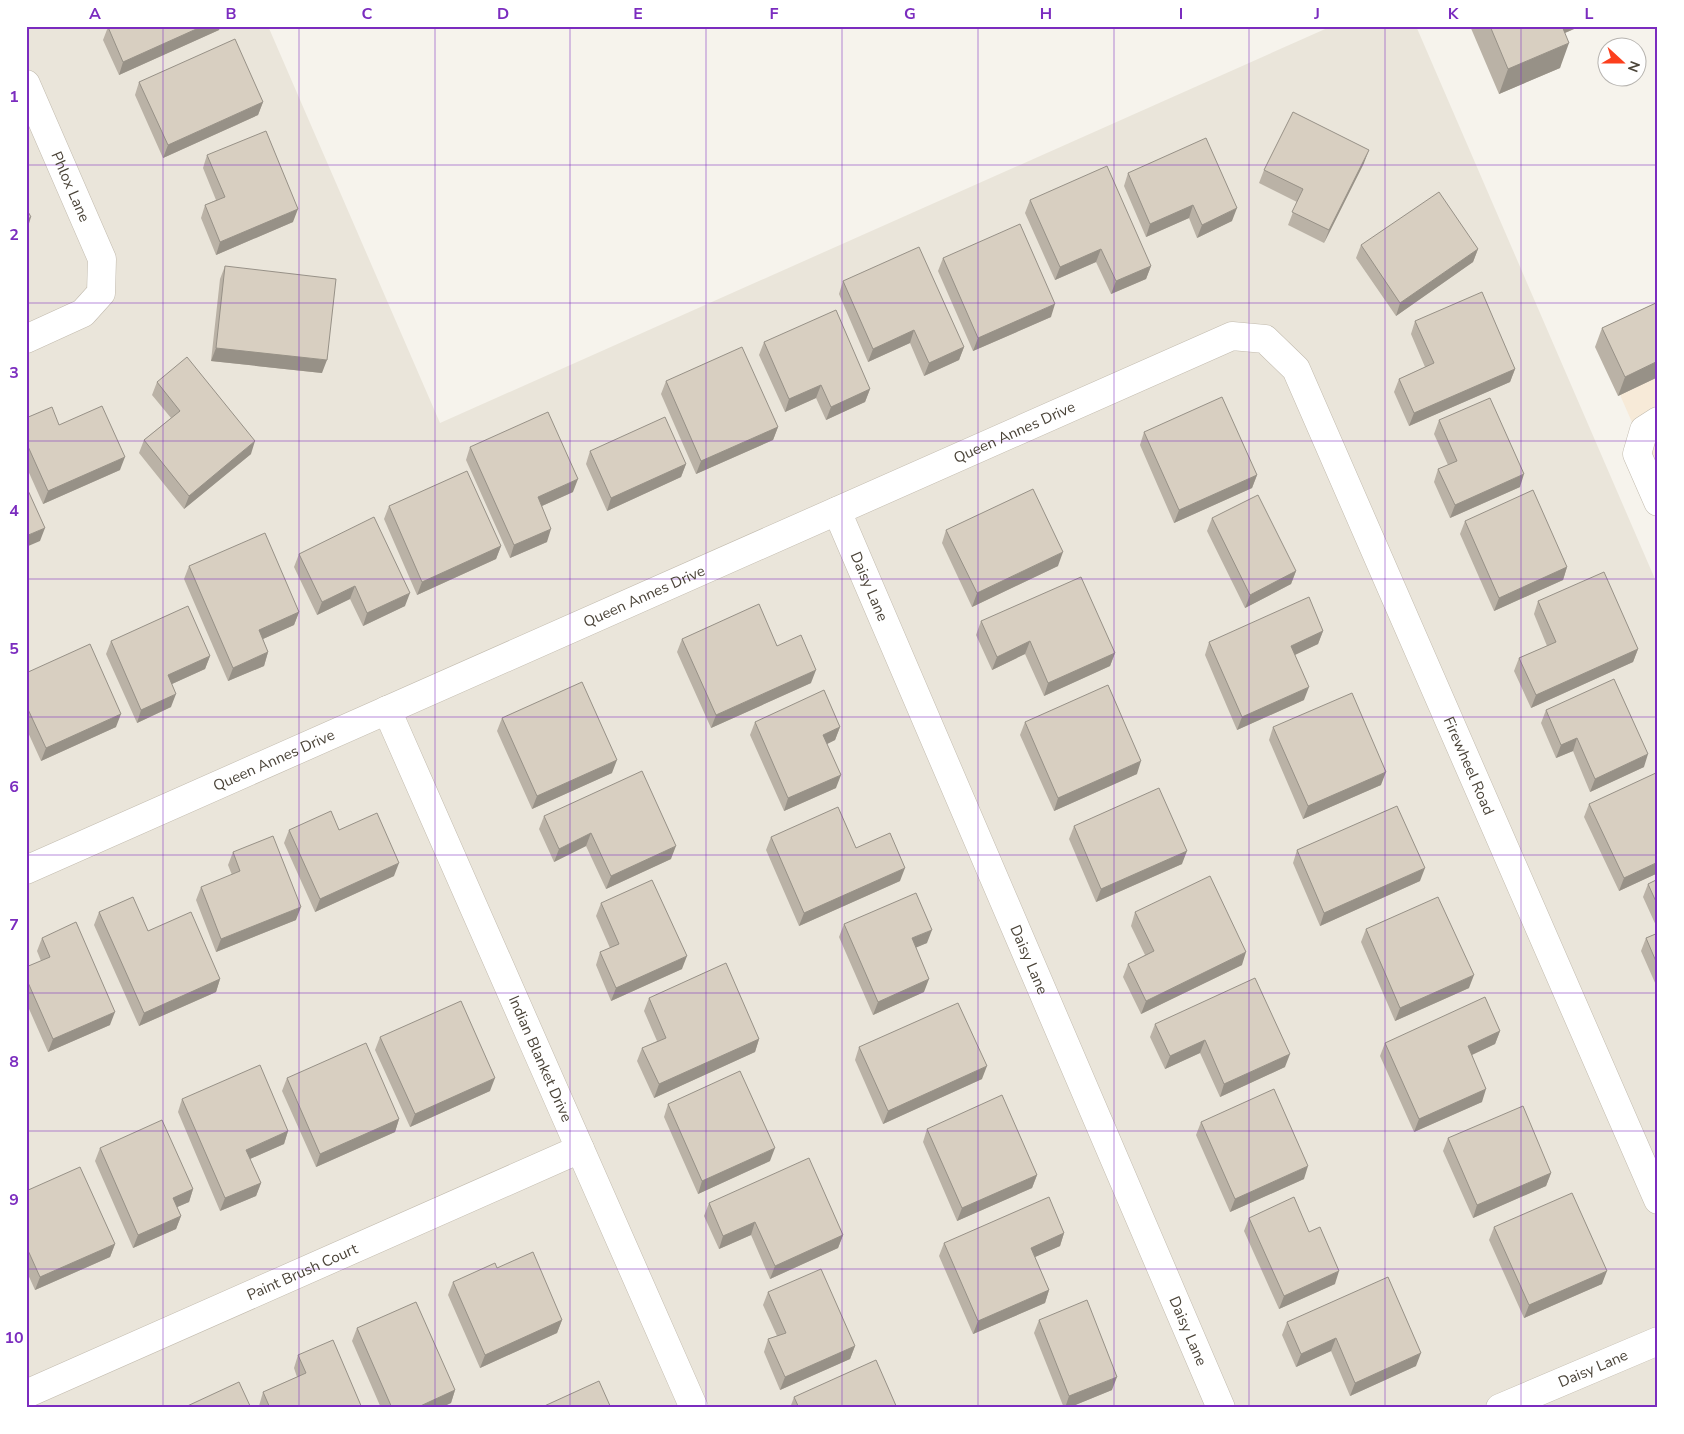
<svg xmlns="http://www.w3.org/2000/svg" width="1684" height="1434" viewBox="0 0 1684 1434" font-family="'Nunito Sans',sans-serif">
<style>
.residential{fill:#eae5da}
.commercial{fill:#f7ead8}
.lines{fill:none;stroke-linecap:round;stroke-linejoin:round}
.minor-casing{stroke:#c2bbae;stroke-width:29}
.minor{stroke:#fff;stroke-width:28}
.wall{fill:#bab2a6}
.shaded-wall{fill:#979187}
.building{fill:#d8cfc1;stroke:#979187}
.grid{fill:none;stroke:#7b2cbf;stroke-width:1;stroke-opacity:0.55}
.labels{text-anchor:middle;stroke-width:4;stroke-linejoin:round;paint-order:stroke}
.street-label{font-size:15px;fill:#4b4439;stroke:#fff}
.neatline{fill:none;stroke:#7b2cbf;stroke-width:2}
.grid-label{font-size:16px;text-anchor:middle;font-weight:bold;fill:#7b2cbf}
</style>
<rect width="100%" height="100%" fill="#f6f3ec"/>
<!-- residential -->
<path class="residential" d="M26,26H268L440,423L1332,26H1416L1658,586V1408H26Z"/>
<!-- commercial -->
<path class="commercial" d="M1658,315V482L1597,342Z"/>
<g class="lines">
<defs>
<g id="minor">
<path id="s1" d="M26,84L102,259L101,293L83,313L26,339"/>
<path d="M1658,421L1644,430L1637,454L1658,502"/>
<path id="s2" d="M837,511L1221,1408"/>
<path id="s3" d="M387,710L694,1408"/>
<path id="s4" d="M26,870L1232,336L1265,339L1296,369L1658,1200"/>
<path id="s5" d="M26,1394L580,1149"/>
<path id="s6" d="M1500,1408L1658,1341"/>
</g>
</defs>
<!-- minor casing -->
<use href="#minor" class="minor-casing"/>
<!-- minor -->
<use href="#minor" class="minor"/>
</g>
<!-- wall -->
<path class="wall" d="M1470,26H1581L1565,33L1560,68L1499,94Z
M108,27L219,30L119,75L103,40Z
M139,82L263,102L258,115L163,158L135,95Z
M207,155L293,222L216,255L201,218L205,205L216,200L203,168Z
M1364,163L1324,243L1288,225L1297,202L1259,183L1264,170Z
M1128,173L1232,221L1197,238L1189,218L1146,237L1124,186Z
M1030,200L1151,266L1146,279L1111,294L1096,262L1055,280L1025,213Z
M1361,245L1478,249L1473,262L1396,316L1356,258Z
M943,258L1051,317L973,351L938,271Z
M225,266L322,373L211,361L220,279Z
M843,281L964,347L959,360L924,376L910,343L868,362L839,294Z
M1658,302V377L1618,396L1595,347L1602,328Z
M1415,321L1515,369L1510,382L1409,426L1394,392L1399,379L1425,367L1411,334Z
M764,342L870,389L865,402L826,420L816,398L785,412L759,355Z
M666,381L778,427L773,440L696,474L661,394Z
M157,382L251,454L184,509L139,453L144,440L171,418L152,395Z
M26,418L59,425L120,470L43,504L26,466Z
M1439,420L1520,487L1450,518L1434,482L1438,469L1448,465L1434,434Z
M1144,432L1257,475L1252,488L1174,523L1140,445Z
M470,447L573,492L542,506L547,542L510,558L466,460Z
M590,451L686,464L681,477L607,511L586,464Z
M389,506L501,546L496,559L417,595L384,519Z
M1212,518L1296,571L1291,584L1245,608L1207,531Z
M1465,521L1567,567L1563,580L1494,611L1460,534Z
M946,530L1058,566L972,607L942,543Z
M299,554L405,606L363,626L350,599L317,615L294,567Z
M189,566L299,612L294,625L263,639L268,652L264,666L228,681L184,579Z
M1538,601L1638,649L1633,662L1531,708L1514,671L1519,658L1547,646L1534,614Z
M981,621L1115,653L1110,666L1044,696L1025,654L992,670L976,635Z
M1323,631L1318,644L1295,655L1304,700L1237,730L1205,655L1209,642Z
M682,639L777,646L811,683L711,728L677,652Z
M111,641L210,656L205,669L172,684L171,707L137,723L106,654Z
M26,673L116,727L41,761L26,728Z
M1546,710L1644,767L1590,792L1573,751L1556,758L1541,723Z
M502,718L612,773L532,809L497,731Z
M755,722L840,727L835,740L827,744L836,788L784,811L750,735Z
M1025,722L1137,774L1054,811L1020,735Z
M1273,727L1381,785L1303,819L1269,740Z
M1589,804L1658,873L1619,891L1584,817Z
M544,816L671,859L606,889L586,846L554,862L539,829Z
M1074,826L1182,864L1096,902L1069,839Z
M289,830H339L394,876L315,912L284,843Z
M771,837L856,848L900,881L799,926L766,850Z
M1297,850L1420,881L1320,926L1293,863Z
M233,852L296,920L216,952L196,900L201,887L232,875L228,865Z
M1658,879V930L1643,897L1648,884Z
M601,903L682,969L611,1001L596,965L600,952L610,948L596,916Z
M99,912L148,931L220,979L216,992L139,1026L94,925Z
M1135,912L1242,965L1141,1014L1123,977L1128,964L1145,955L1131,926Z
M844,924L927,943L916,947L924,992L873,1015L839,937Z
M1366,929L1469,988L1395,1021L1361,942Z
M1658,933V985H1656L1641,951L1646,938Z
M42,938L110,1025L48,1052L26,1002V967L41,961L37,951Z
M649,998L759,1039L755,1052L654,1098L637,1061L642,1048L657,1041L644,1011Z
M1155,1024L1285,1067L1220,1097L1200,1053L1165,1069L1150,1037Z
M1500,1031L1495,1044L1472,1055L1482,1102L1414,1132L1380,1056L1385,1043Z
M380,1037L490,1091L410,1127L375,1050Z
M859,1047L982,1079L883,1124L855,1060Z
M287,1078L399,1119L395,1132L316,1167L282,1091Z
M182,1099L288,1131L284,1144L250,1159L261,1183L256,1196L220,1211L178,1112Z
M668,1104L770,1161L698,1194L664,1117Z
M1201,1122L1304,1179L1230,1212L1196,1135Z
M927,1129L1037,1175L1032,1188L957,1221L923,1142Z
M1448,1138L1551,1173L1546,1186L1473,1218L1443,1151Z
M100,1148L193,1189L189,1202L177,1207L181,1216L176,1229L133,1248L95,1161Z
M26,1191L115,1244L110,1257L35,1290L26,1270Z
M709,1203L843,1235L838,1248L770,1279L751,1235L719,1249L704,1216Z
M1249,1218L1309,1232L1335,1284L1279,1309L1244,1231Z
M1494,1227L1602,1284L1524,1318L1489,1240Z
M1064,1233L1060,1246L1035,1257L1049,1290L1045,1303L973,1334L939,1256L944,1243Z
M497,1268L562,1320L557,1333L480,1368L448,1295L453,1282Z
M768,1292L855,1346L850,1359L780,1390L764,1352L768,1339L777,1336L763,1305Z
M1039,1320L1112,1390L1068,1408H1064L1034,1333Z
M1287,1322L1416,1366L1350,1396L1331,1351L1296,1367L1282,1335Z
M357,1328L455,1390L451,1403L440,1408H381L352,1341Z
M298,1355L362,1408H260L259,1406L263,1392L297,1377L294,1368Z
M794,1397L897,1408H790Z"/>
<!-- shaded-wall -->
<path class="shaded-wall" d="M203,26H221L219,30L119,75L123,62Z
M1553,26H1581L1548,40Z
M1569,43L1560,68L1499,94L1508,69Z
M263,102L258,115L163,158L168,145Z
M1369,150L1364,163L1324,243L1329,230Z
M1193,205L1189,218L1146,237L1150,224Z
M1237,208L1232,221L1197,238L1202,225Z
M298,209L293,222L216,255L220,242Z
M31,217L27,230H26V220Z
M1101,249L1096,262L1055,280L1060,267Z
M1478,249L1473,262L1396,316L1400,303Z
M1151,266L1146,279L1111,294L1116,281Z
M1055,304L1051,317L973,351L978,338Z
M914,330L910,343L868,362L873,349Z
M964,347L959,360L924,376L929,363Z
M216,348L327,360L322,373L211,361Z
M1658,361V377L1618,396L1625,377Z
M1515,369L1510,382L1409,426L1414,413Z
M821,385L816,398L785,412L789,399Z
M870,389L865,402L826,420L831,407Z
M778,427L773,440L696,474L701,461Z
M255,441L251,454L184,509L189,496Z
M125,457L120,470L43,504L48,491Z
M686,464L681,477L607,511L611,498Z
M1524,474L1520,487L1450,518L1455,505Z
M1257,475L1252,488L1174,523L1179,510Z
M578,479L573,492L533,510L538,497Z
M45,528L40,541L26,547V536Z
M551,529L547,542L510,558L514,545Z
M501,546L496,559L417,595L422,582Z
M1063,552L1058,566L972,607L977,593Z
M1567,567L1563,580L1494,611L1499,598Z
M1296,571L1291,584L1245,608L1250,595Z
M355,586L350,599L317,615L322,602Z
M410,593L405,606L363,626L367,613Z
M299,612L294,625L254,643L259,630Z
M1323,631L1318,644L1286,659L1291,646Z
M1030,641L1025,654L992,670L997,657Z
M1638,649L1633,662L1531,708L1536,695Z
M268,652L264,666L228,681L233,668Z
M1115,653L1110,666L1044,696L1048,683Z
M210,656L205,669L163,688L168,675Z
M816,670L811,683L711,728L716,715Z
M1309,687L1304,700L1237,730L1242,717Z
M176,694L171,707L137,723L141,710Z
M121,714L116,727L41,761L46,748Z
M840,727L835,740L819,748L823,735Z
M1577,738L1573,751L1556,758L1561,745Z
M1648,754L1644,767L1590,792L1595,779Z
M617,760L612,773L532,809L537,796Z
M1141,761L1137,774L1054,811L1058,798Z
M1386,772L1381,785L1303,819L1308,806Z
M841,775L836,788L784,811L788,798Z
M591,833L586,846L554,862L559,849Z
M676,846L671,859L606,889L611,876Z
M1187,851L1182,864L1096,902L1101,889Z
M1658,862V873L1619,891L1624,878Z
M399,863L394,876L315,912L320,899Z
M905,868L900,881L799,926L804,913Z
M1425,868L1420,881L1320,926L1324,913Z
M301,907L296,920L216,952L221,939Z
M932,930L927,943L908,951L912,938Z
M1246,952L1242,965L1141,1014L1146,1001Z
M687,956L682,969L611,1001L616,988Z
M1474,975L1469,988L1395,1021L1400,1008Z
M220,979L216,992L139,1026L144,1013Z
M929,979L924,992L873,1015L878,1002Z
M115,1012L110,1025L48,1052L53,1039Z
M1500,1031L1495,1044L1463,1059L1468,1046Z
M759,1039L755,1052L654,1098L659,1084Z
M1205,1040L1200,1053L1165,1069L1170,1056Z
M1290,1054L1285,1067L1220,1097L1224,1084Z
M987,1066L982,1079L883,1124L888,1111Z
M495,1078L490,1091L410,1127L415,1114Z
M1486,1089L1482,1102L1414,1132L1419,1119Z
M399,1119L395,1132L316,1167L320,1154Z
M288,1131L284,1144L241,1163L246,1150Z
M775,1148L770,1161L698,1194L702,1181Z
M1308,1166L1304,1179L1230,1212L1235,1199Z
M1551,1173L1546,1186L1473,1218L1477,1205Z
M1037,1175L1032,1188L957,1221L962,1208Z
M261,1183L256,1196L220,1211L225,1198Z
M193,1189L189,1202L168,1211L173,1198Z
M181,1216L176,1229L133,1248L138,1235Z
M755,1222L751,1235L719,1249L723,1236Z
M1064,1233L1060,1246L1026,1261L1031,1248Z
M843,1235L838,1248L770,1279L775,1266Z
M115,1244L110,1257L35,1290L40,1277Z
M1339,1271L1335,1284L1279,1309L1284,1296Z
M1607,1271L1602,1284L1524,1318L1529,1305Z
M1049,1290L1045,1303L973,1334L978,1321Z
M562,1320L557,1333L480,1368L485,1355Z
M1336,1338L1331,1351L1296,1367L1301,1354Z
M855,1346L850,1359L780,1390L785,1377Z
M1421,1353L1416,1366L1350,1396L1355,1383Z
M1117,1377L1112,1390L1068,1408H1065L1069,1396Z
M455,1390L451,1403L440,1408H416Z"/>
<!-- building -->
<path class="building" d="M110,26H203L123,62L108,27Z
M1490,26H1562L1569,43L1508,69Z
M235,39L263,102L168,145L139,82Z
M1293,112L1369,150L1329,230L1292,212L1303,189L1264,170Z
M266,131L298,209L220,242L205,205L225,197L207,155Z
M1206,138L1237,208L1202,225L1193,205L1150,224L1128,173Z
M1107,166L1151,266L1116,281L1101,249L1060,267L1030,200Z
M1439,192L1478,249L1400,303L1361,245Z
M26,208L31,217L26,220Z
M1020,224L1055,304L978,338L943,258Z
M919,247L964,347L929,363L914,330L873,349L843,281Z
M225,266L336,279L327,360L216,348Z
M1482,292L1515,369L1414,413L1399,379L1434,363L1415,321Z
M1658,302V361L1625,377L1602,328Z
M836,310L870,389L831,407L821,385L789,399L764,342Z
M742,347L778,427L701,461L666,381Z
M187,357L255,441L189,496L144,440L180,411L157,382Z
M1222,397L1257,475L1179,510L1144,432Z
M1490,398L1524,474L1455,505L1438,469L1457,461L1439,420Z
M102,406L125,457L48,491L26,442V418L52,407L59,425Z
M548,412L578,479L538,497L551,529L514,545L470,447Z
M665,417L686,464L611,498L590,451Z
M467,471L501,546L422,582L389,506Z
M26,486L45,528L26,536Z
M1033,489L1063,552L977,593L946,530Z
M1533,490L1567,567L1499,598L1465,521Z
M1258,495L1296,571L1250,595L1212,518Z
M374,517L410,593L367,613L355,586L322,602L299,554Z
M265,533L299,612L259,630L268,652L233,668L189,566Z
M1604,572L1638,649L1536,695L1519,658L1556,642L1538,601Z
M1081,577L1115,653L1048,683L1030,641L997,657L981,621Z
M1309,597L1323,631L1291,646L1309,687L1242,717L1209,642Z
M759,604L777,646L801,635L816,670L716,715L682,639Z
M188,606L210,656L168,675L176,694L141,710L111,641Z
M90,644L121,714L46,748L26,705V673Z
M1614,679L1648,754L1595,779L1577,738L1561,745L1546,710Z
M582,682L617,760L537,796L502,718Z
M1108,685L1141,761L1058,798L1025,722Z
M824,690L840,727L823,735L841,775L788,798L755,722Z
M1352,693L1386,772L1308,806L1273,727Z
M642,771L676,846L611,876L591,833L559,849L544,816Z
M1658,772V862L1624,878L1589,804Z
M1159,788L1187,851L1101,889L1074,826Z
M1397,806L1425,868L1324,913L1297,850Z
M838,807L856,848L890,833L905,868L804,913L771,837Z
M331,811L339,830L377,813L399,863L320,899L289,830Z
M273,836L301,907L221,939L201,887L240,871L233,852Z
M1210,876L1246,952L1146,1001L1128,964L1154,951L1135,912Z
M1658,879V906L1648,884Z
M652,880L687,956L616,988L600,952L619,944L601,903Z
M916,893L932,930L912,938L929,979L878,1002L844,924Z
M133,897L148,931L191,912L220,979L144,1013L99,912Z
M1438,897L1474,975L1400,1008L1366,929Z
M76,922L115,1012L53,1039L26,978V967L50,957L42,938Z
M1658,933V966L1646,938Z
M726,963L759,1039L659,1084L642,1048L666,1038L649,998Z
M1255,978L1290,1054L1224,1084L1205,1040L1170,1056L1155,1024Z
M1485,997L1500,1031L1468,1046L1486,1089L1419,1119L1385,1043Z
M461,1001L495,1078L415,1114L380,1037Z
M958,1003L987,1066L888,1111L859,1047Z
M366,1043L399,1119L320,1154L287,1078Z
M260,1065L288,1131L246,1150L261,1183L225,1198L182,1099Z
M740,1071L775,1148L702,1181L668,1104Z
M1274,1089L1308,1166L1235,1199L1201,1122Z
M1002,1095L1037,1175L962,1208L927,1129Z
M1523,1106L1551,1173L1477,1205L1448,1138Z
M162,1120L193,1189L173,1198L181,1216L138,1235L100,1148Z
M809,1158L843,1235L775,1266L755,1222L723,1236L709,1203Z
M80,1167L115,1244L40,1277L26,1246V1191Z
M1572,1193L1607,1271L1529,1305L1494,1227Z
M1049,1197L1064,1233L1031,1248L1049,1290L978,1321L944,1243Z
M1294,1197L1309,1232L1320,1227L1339,1271L1284,1296L1249,1218Z
M533,1252L562,1320L485,1355L453,1282L495,1263L497,1268Z
M821,1269L855,1346L785,1377L768,1339L786,1333L768,1292Z
M1388,1277L1421,1353L1355,1383L1336,1338L1301,1354L1287,1322Z
M1087,1300L1117,1377L1069,1396L1039,1320Z
M416,1302L455,1390L416,1408H392L357,1328Z
M333,1340L362,1408H270L263,1392L306,1373L298,1355Z
M876,1360L897,1408H799L794,1397Z
M599,1381L611,1408H540Z
M239,1382L251,1408H183Z"/>
<!-- grid -->
<path class="grid" d="M163,26V1408M299,26V1408M435,26V1408M570,26V1408M706,26V1408M842,26V1408M978,26V1408M1114,26V1408M1249,26V1408M1385,26V1408M1521,26V1408M26,165H1658M26,303H1658M26,441H1658M26,579H1658M26,717H1658M26,855H1658M26,993H1658M26,1131H1658M26,1269H1658"/>
<g class="labels">
<!-- street labels -->
<g class="street-label">
<text dy="5" stroke="none"><textPath href="#s1" startOffset="112">Phlox Lane</textPath></text>
<text dy="5" stroke="none"><textPath href="#s4" startOffset="1081">Queen Annes Drive</textPath></text>
<text dy="5" stroke="none"><textPath href="#s2" startOffset="82">Daisy Lane</textPath></text>
<text dy="5" stroke="none"><textPath href="#s4" startOffset="676">Queen Annes Drive</textPath></text>
<text dy="5" stroke="none"><textPath href="#s4" startOffset="271">Queen Annes Drive</textPath></text>
<text dy="5" stroke="none"><textPath href="#s4" startOffset="1828">Firewheel Road</textPath></text>
<text dy="5" stroke="none"><textPath href="#s2" startOffset="488">Daisy Lane</textPath></text>
<text dy="5" stroke="none"><textPath href="#s3" startOffset="381">Indian Blanket Drive</textPath></text>
<text dy="5" stroke="none"><textPath href="#s5" startOffset="302">Paint Brush Court</textPath></text>
<text dy="5" stroke="none"><textPath href="#s2" startOffset="892">Daisy Lane</textPath></text>
<text dy="5" stroke="none"><textPath href="#s6" startOffset="101">Daisy Lane</textPath></text>
</g>
</g>
<!-- border -->
<rect width="1684" height="1434" fill="none" stroke="#ffffff" stroke-width="55"/>
<!-- north arrow -->
<g transform="translate(1622 62) rotate(111)"><circle r="24" fill="#ffffff" stroke="#b7b4b0"/>
<path d="M0-4L9 19L0 12L-9 19Z" fill="#fc3f1d"/>
<text y="-8" font-size="14" font-weight="bold" text-anchor="middle" fill="#4b4439">N</text>
</g>
<rect x="28" y="28" width="1628" height="1378" class="neatline"/>
<g class="grid-label">
<text x="95" y="19">A</text>
<text x="231" y="19">B</text>
<text x="367" y="19">C</text>
<text x="503" y="19">D</text>
<text x="638" y="19">E</text>
<text x="774" y="19">F</text>
<text x="910" y="19">G</text>
<text x="1046" y="19">H</text>
<text x="1181" y="19">I</text>
<text x="1317" y="19">J</text>
<text x="1453" y="19">K</text>
<text x="1589" y="19">L</text>
<text x="14" y="102">1</text>
<text x="14" y="240">2</text>
<text x="14" y="378">3</text>
<text x="14" y="516">4</text>
<text x="14" y="654">5</text>
<text x="14" y="792">6</text>
<text x="14" y="930">7</text>
<text x="14" y="1067">8</text>
<text x="14" y="1205">9</text>
<text x="14" y="1343">10</text>
</g>
</svg>
